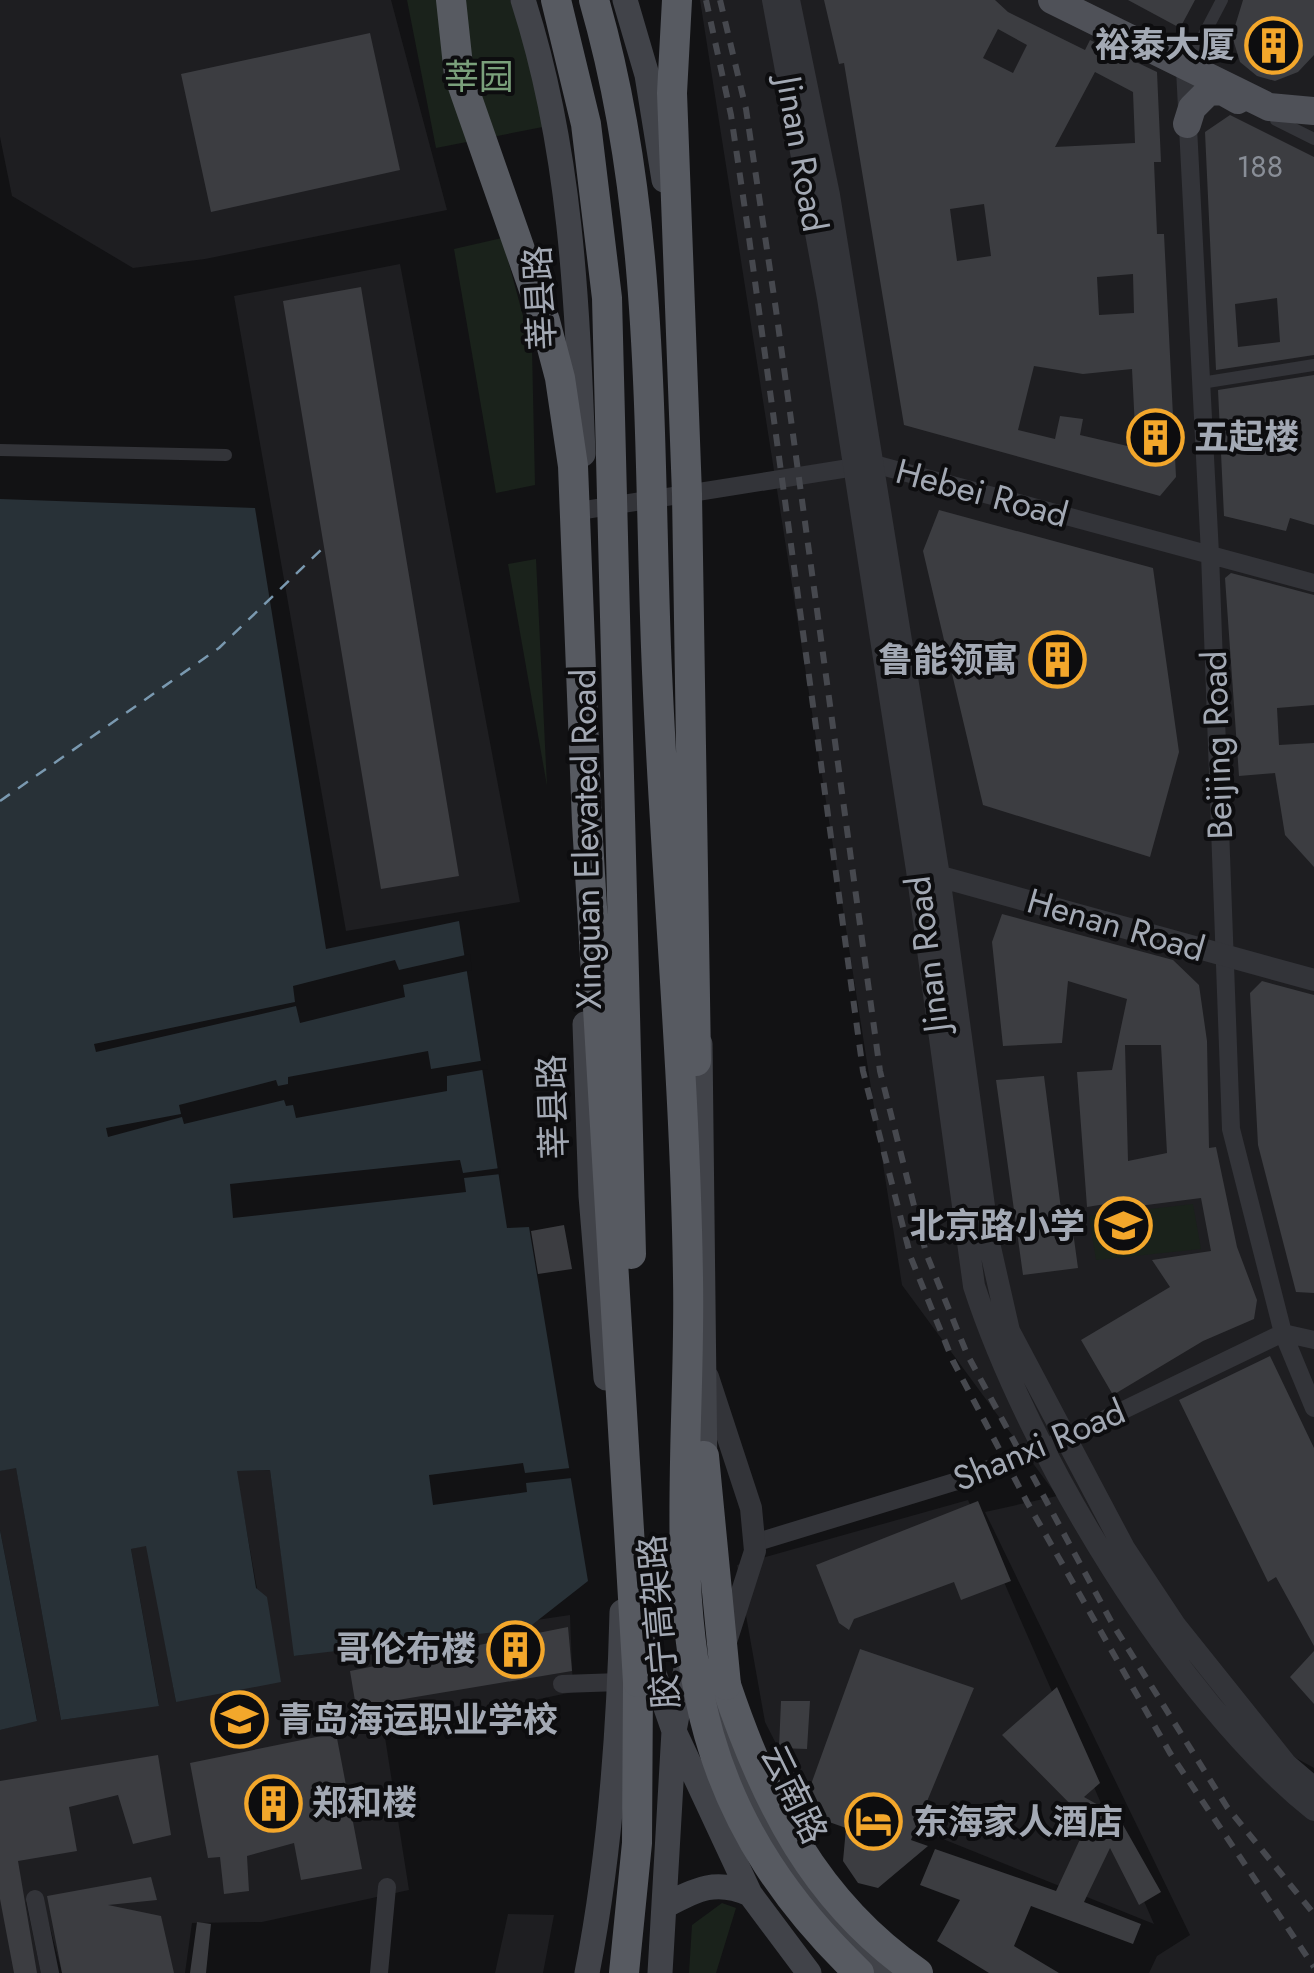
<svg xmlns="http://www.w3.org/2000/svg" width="1314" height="1973" viewBox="0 0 1314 1973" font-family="Jost,'Noto Sans SC',sans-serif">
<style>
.built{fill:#1e1e21}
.green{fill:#1a221b}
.water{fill:#283137}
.pier{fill:#121214}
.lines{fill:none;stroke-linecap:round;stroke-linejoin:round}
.ferry{stroke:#7a99b0;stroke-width:2.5;stroke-dasharray:12 10;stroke-linecap:butt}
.building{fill:#3c3d41;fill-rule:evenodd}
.pedestrian{stroke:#333439;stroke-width:12}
.minor{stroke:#333439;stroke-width:18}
.tertiary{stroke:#333439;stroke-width:22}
.secondary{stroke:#414349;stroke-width:25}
.primary{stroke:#4f5158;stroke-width:28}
.trunk{stroke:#575a61;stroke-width:30}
.rail{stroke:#46484e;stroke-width:6;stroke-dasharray:12 10;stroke-linecap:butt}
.trunk-bridge{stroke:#575a61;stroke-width:30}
.labels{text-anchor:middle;stroke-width:8;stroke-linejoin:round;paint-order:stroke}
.number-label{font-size:30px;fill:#898e97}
.poi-label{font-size:35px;font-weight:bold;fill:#a3a9b4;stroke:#0d0d0f;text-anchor:end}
.park-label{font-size:35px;fill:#7aa07b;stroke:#0d0d0f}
.street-label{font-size:35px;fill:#a3a9b4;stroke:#0d0d0f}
</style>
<rect width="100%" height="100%" fill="#121214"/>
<!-- built -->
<path class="built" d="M0,0H391L447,210L205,259L133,268L12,196L0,137Z
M700,0H1314V1768L1216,1714L1314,1818V1973H1149L1157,1956L1190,1935L985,1512L1057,1496L902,1285Z
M400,264L520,902L346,931L234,296Z
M16,1467L61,1720L159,1705L131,1549L147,1545L176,1702L257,1589L236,1471L270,1470L295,1656L570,1615L573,1692L384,1731L409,1890L262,1922L192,1923L185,1973H62L42,1897L26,1902L41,1973H0V1730L37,1720L0,1530V1471Z
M968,1500L1154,1924L794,1779L765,1722L737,1565Z
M508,1914L554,1915L543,1973H495Z"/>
<!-- green -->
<path class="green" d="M407,0H510L553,125L436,148Z
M502,238L532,349L535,485L496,493L454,249Z
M536,559L547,786L508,564Z
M1193,1204L1201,1249L1096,1260L1089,1216Z
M722,1903L736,1908L716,1973H689L692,1925Z"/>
<!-- water -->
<path class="water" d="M0,499L255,508L326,949L459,921L507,1228L529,1227L588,1581L528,1628L294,1656L270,1470L237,1471L256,1588L267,1597L281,1682L176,1702L146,1546L131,1549L159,1706L61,1720L16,1468L0,1471Z
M0,1530L37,1721L0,1730Z"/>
<!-- pier -->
<path class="pier" d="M470,954L472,970L403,985L405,997L300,1023L296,1006L96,1052L94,1044L295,1002L293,986L395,960L399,970Z
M428,1051L431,1069L486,1060L488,1069L447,1076V1091L296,1118L293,1105L286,1106L284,1100L184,1124L182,1117L108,1137L106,1128L181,1114L179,1105L276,1080L278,1086L288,1084V1077Z
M460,1160L463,1173L500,1168L501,1174L464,1178L466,1192L233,1218L230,1184Z
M523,1463L525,1473L570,1468L572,1478L526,1483L527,1492L433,1505L429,1475Z"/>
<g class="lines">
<!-- ferry -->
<path class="ferry" d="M0,801L219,648L324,547"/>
</g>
<!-- building -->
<path class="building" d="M824,0H995L1008,12L1085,50L1090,40L1157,72L1161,162H1154L1157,234H1164L1176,477L1160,496L904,425L844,63L839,64ZM998,29L1027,45L1013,73L983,58ZM1095,72L1133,92L1135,143L1055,147ZM984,204L991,256L957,261L950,209ZM1133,274L1134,313L1099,315L1097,277ZM1034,366L1083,374L1132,369L1136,448L1080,435L1083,419L1060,416L1055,439L1018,430Z
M1128,0H1195L1180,28Z
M1243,0H1314V55L1298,72L1275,81L1257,76L1240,62L1232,36Z
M370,33L400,170L211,212L181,74Z
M1230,115L1314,157V355L1216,370L1205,132ZM1277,298L1280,342L1238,347L1235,304Z
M361,287L459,876L381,889L283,301Z
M1314,375V525L1290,518L1286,531L1224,516L1218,390Z
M939,510L1153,568L1179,752L1150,857L983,805L923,551Z
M1231,573L1314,595V705L1277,708L1279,745L1314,743V867L1285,835L1275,773L1239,776L1225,578Z
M1002,914L1173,960L1199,985L1207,1041L1209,1148L1216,1147L1237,1247L1257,1300L1254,1319L1203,1341L1113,1395L1081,1340L1170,1287L1152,1260L1211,1251L1201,1198L1131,1207L1130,1200L1087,1207L1077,1072L1112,1070L1127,999L1068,981L1062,1043L1003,1046L992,942ZM1125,1045H1161L1167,1153L1128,1161Z
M1262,981L1314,995V1293L1296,1292L1258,1145L1250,993Z
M1044,1076L1062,1217H1071L1078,1268L1023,1275L996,1080Z
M564,1225L572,1269L538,1274L531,1231Z
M1270,1356L1314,1448V1646L1276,1577L1268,1582L1179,1400Z
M978,1501L1011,1581L961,1600L954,1582L854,1619L849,1630L839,1623L816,1565Z
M568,1627L572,1671L356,1707L350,1671Z
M860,1649L974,1688L911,1840L928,1846L878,1888L858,1883L843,1861L846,1828L801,1812Z
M1314,1651V1704L1290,1677Z
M1057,1687L1100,1783L1084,1797L1118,1816L1161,1892L1139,1905L1110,1848L1084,1902L1141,1924L1133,1944L1031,1906L1014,1946L1059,1973H989L937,1941L960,1900L920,1885L935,1849L1056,1891L1088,1822L1002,1735Z
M781,1701H810L807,1749L779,1748Z
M336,1733L362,1869L301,1880L294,1843L247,1856L249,1891L224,1894L220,1857L208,1858L190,1763Z
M158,1755L171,1835L133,1844L118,1795L69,1807L77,1851L18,1861L37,1973H14L0,1899V1781Z
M151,1877L157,1900L108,1905L161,1916L174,1973H62L47,1896Z
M197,1922L211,1924L206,1973H190Z"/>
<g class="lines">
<!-- pedestrian -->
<path class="pedestrian" d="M1187,67L1222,0
M1276,120L1314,139
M1201,383L1314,365
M0,450L226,455"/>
<!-- minor -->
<path class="minor" d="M1185,69L1210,554L1231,1129L1283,1333L1314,1408
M585,510L874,464L1314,583
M754,1543L954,1482L1045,1448L1283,1333L1314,1340
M562,1684L620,1682
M35,1899L50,1973
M379,1973L387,1887"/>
<!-- tertiary -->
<path class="tertiary" d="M773,0L828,298L917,870L974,1286C1029,1455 1176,1699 1314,1810
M789,0L829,195L939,876L989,1243L1009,1331L1124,1548L1175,1625L1286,1764L1314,1788
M927,873L1314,980
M708,1377L751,1508L755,1551L724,1648"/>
<!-- secondary -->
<path class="secondary" d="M523,0C571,149 577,299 583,454
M625,0L647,75L664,180
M585,1024L591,1196L606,1378
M700,1044L705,1474
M641,1636L674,1731L750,1894L809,1973
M720,1707C752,1821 797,1900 892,1973
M667,1905C697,1889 716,1879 750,1894
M587,1973C610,1856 619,1732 622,1612
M660,1973L674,1731L689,1653"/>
<!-- primary -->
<path class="primary" d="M1052,0L1269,107L1314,111
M1187,124L1192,108L1208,92L1222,91L1238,100"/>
<!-- trunk -->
<path class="trunk" d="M726,1685C765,1801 815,1902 918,1973
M624,1973L637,1843L638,1682"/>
<!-- rail -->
<path class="rail" d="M706,0L731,115L747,223L863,1071L911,1258L953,1361L1027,1502L1170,1753L1314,1967
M720,0L746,109L776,310L880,1071L926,1253L967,1354L1112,1623L1227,1807L1314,1914"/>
<!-- trunk-bridge -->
<path class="trunk-bridge" d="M451,0L459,75L545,321L560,378L573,466L587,823L638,1682
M556,0L586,124L607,298L631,1254
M594,0C655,211 648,430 656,647C664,858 685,1068 688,1278C691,1428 668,1589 709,1735C736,1830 789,1906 859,1973
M677,0L672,93L687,494L696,1061
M704,1456L726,1685"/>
</g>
<!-- icons -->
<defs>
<symbol id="building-ring" viewBox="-11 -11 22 22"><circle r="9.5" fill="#0d0d0f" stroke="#f3a72b" stroke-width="1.5"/><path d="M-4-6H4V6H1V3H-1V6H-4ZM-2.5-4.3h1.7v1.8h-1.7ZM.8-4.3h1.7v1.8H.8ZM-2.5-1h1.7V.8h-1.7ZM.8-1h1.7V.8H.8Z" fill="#f3a72b"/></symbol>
<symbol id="school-ring" viewBox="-11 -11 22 22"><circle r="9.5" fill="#0d0d0f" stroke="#f3a72b" stroke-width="1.5"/><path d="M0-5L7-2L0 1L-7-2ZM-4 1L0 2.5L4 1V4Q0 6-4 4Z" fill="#f3a72b"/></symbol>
<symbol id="hotel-ring" viewBox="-11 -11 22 22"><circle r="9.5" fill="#0d0d0f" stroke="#f3a72b" stroke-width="1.5"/><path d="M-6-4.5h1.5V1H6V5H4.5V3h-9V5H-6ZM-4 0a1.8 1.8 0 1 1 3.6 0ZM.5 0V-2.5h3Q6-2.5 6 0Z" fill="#f3a72b"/></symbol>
</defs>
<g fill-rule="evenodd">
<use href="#building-ring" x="1242" y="14" width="63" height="63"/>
<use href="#building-ring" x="1124" y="406" width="63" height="63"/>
<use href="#building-ring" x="1026" y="628" width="63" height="63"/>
<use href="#school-ring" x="1092" y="1194" width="63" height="63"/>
<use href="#building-ring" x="484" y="1618" width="63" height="63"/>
<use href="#school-ring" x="208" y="1688" width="63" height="63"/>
<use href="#building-ring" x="242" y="1772" width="63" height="63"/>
<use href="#hotel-ring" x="842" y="1790" width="63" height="63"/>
</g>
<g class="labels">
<!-- number labels -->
<g class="number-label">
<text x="1260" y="177">188</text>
</g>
<!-- poi labels -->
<g class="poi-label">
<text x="1235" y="57">裕泰大厦</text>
<text x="1194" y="449" text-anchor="start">五起楼</text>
<text x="1018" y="672">鲁能领寓</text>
<text x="1085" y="1238">北京路小学</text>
<text x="476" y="1661">哥伦布楼</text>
<text x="278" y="1732" text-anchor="start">青岛海运职业学校</text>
<text x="312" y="1815" text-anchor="start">郑和楼</text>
<text x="913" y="1834" text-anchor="start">东海家人酒店</text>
</g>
<!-- park labels -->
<g class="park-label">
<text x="479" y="89">莘园</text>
</g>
<!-- street labels -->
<g class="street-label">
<text transform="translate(802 154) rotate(80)" y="12">Jinan Road</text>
<text transform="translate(540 298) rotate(-93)" y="12">莘县路</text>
<text transform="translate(982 493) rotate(15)" y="12">Hebei Road</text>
<text transform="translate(1217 745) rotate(-92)" y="12">Beijing Road</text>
<text transform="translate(586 839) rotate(-91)" y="12">Xinguan Elevated Road</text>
<text transform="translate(1116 925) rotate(16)" y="12">Henan Road</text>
<text transform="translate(927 954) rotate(-97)" y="12">Jinan Road</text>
<text transform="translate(553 1107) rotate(-92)" y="12">莘县路</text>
<text transform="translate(1039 1445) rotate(-23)" y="12">Shanxi Road</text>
<text transform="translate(659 1622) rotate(-95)" y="12">胶宁高架路</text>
<text transform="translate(794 1794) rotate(64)" y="12">云南路</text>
</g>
</g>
</svg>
